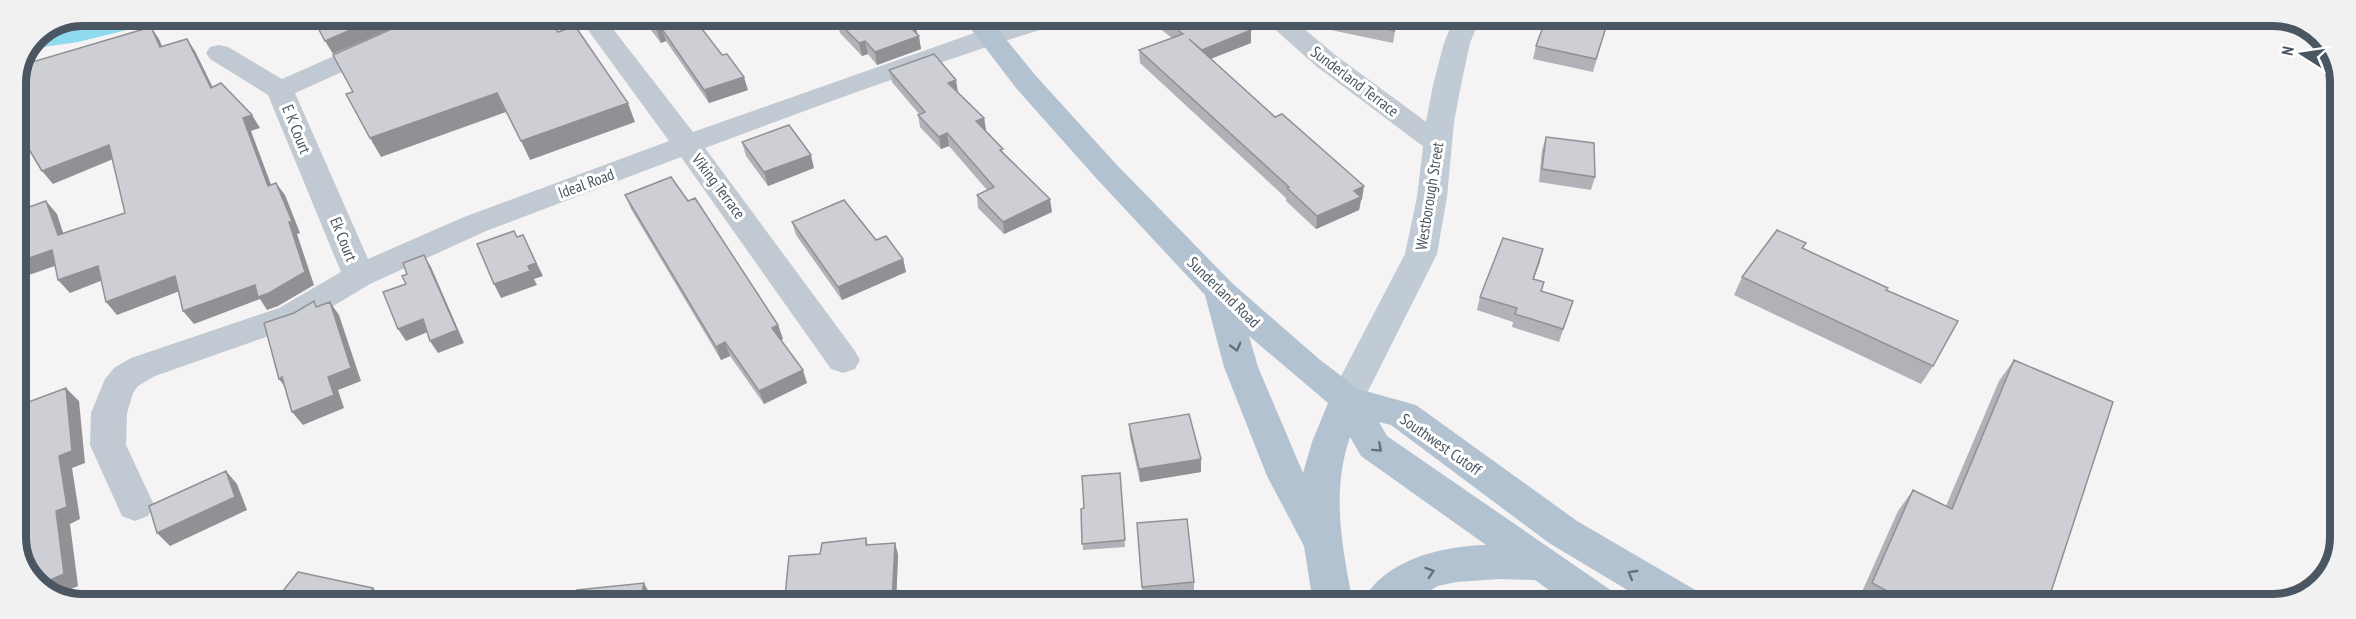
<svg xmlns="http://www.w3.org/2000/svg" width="2356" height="619" viewBox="0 0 2356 619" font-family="'PT Sans Narrow',sans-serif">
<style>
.water{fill:#90daee}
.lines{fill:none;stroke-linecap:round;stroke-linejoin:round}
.street{fill:#c1cad2;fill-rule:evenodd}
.secondary{fill:#c1cbd6;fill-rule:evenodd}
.primary{fill:#b3c2d1;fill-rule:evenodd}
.wall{fill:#b0b2b7}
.shaded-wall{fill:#909195}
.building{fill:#cdcfd5;stroke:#909195;stroke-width:1.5}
.oneway{stroke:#64717d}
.labels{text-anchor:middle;stroke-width:6;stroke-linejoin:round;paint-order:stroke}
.street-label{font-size:16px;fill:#4a5661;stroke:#fff}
.rim{fill:none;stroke:#4a5661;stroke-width:8}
</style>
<rect width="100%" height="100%" fill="#f5f3f3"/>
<!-- water -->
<path class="water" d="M82,15H188L78,42L29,49L35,34Z"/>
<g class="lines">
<!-- street -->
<path class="street" d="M427,15H462L458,20L295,93L368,259L464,217L669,141L577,15L603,16L693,132L980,31L1032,16H1072L1068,21C945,59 825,103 705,148L855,351L860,360L855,369L843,373L831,369L681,157L486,231L370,284L303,324L155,376L138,386L133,393L127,413L126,445L154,505L148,516L135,521L122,516L90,445L91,413L105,379L114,368L131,358L279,308L341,272L268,95L210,59L206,53L210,47L219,45L228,47L282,79Z
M1260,16H1289L1334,54L1448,138L1452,144L1448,150L1438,153L1428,150L1316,66Z"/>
<!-- secondary -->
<path class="secondary" d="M1455,16H1481L1470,43L1461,85L1454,122L1447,197L1437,254L1359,409L1347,413L1335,409L1329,399L1405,254L1417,197L1426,122L1433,85L1444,43Z"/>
<!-- primary -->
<path class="primary" d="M961,16H987L1036,76L1116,164L1232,283L1319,359L1358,389L1416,405L1577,521L1697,591L1703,603H1649L1549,543L1391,425L1379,422L1387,436L1612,591L1618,603H1567L1535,580L1499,579L1456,582L1438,586L1409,603H1362C1382,560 1442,546 1486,545L1361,456L1350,437C1331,492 1342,547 1353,603H1313L1304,546L1267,476L1224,367L1205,295L1096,178L1016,88ZM1249,336L1328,403L1312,442L1303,473L1258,367Z"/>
</g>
<!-- wall -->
<path class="wall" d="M640,16H692L748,90L709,103L666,41L661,43Z
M1144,16H1232L1251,30V43L1211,59L1362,199L1361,200L1359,210L1316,229L1286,201V198L1140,63L1139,50L1172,38Z
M1293,16H1374L1395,31L1393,43L1302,24Z
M837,21L915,22L921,49L877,65L868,54L862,56L840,33Z
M1592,24L1606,27L1593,72L1533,59L1536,46Z
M889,70L958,92L984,118L986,131L1052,212L1004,234L978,208L977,195L987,190L949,146L941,149L920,127L918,115L919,114L892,82Z
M1546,137L1595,177L1591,190L1539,182L1542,150Z
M742,142L814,168L768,186L746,156Z
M625,195L688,201L778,325L783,339L781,340L807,383L764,404L730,356L721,360L631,209Z
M792,222L903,259L906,272L842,300L796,235Z
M1806,243L1803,249L1887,290L1933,366L1921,384L1734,295L1742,277Z
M1543,249L1534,279L1544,282L1541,291L1573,301L1559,342L1512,327L1513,322L1477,310L1480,297Z
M2014,360L2047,604L1857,603L1898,511L1913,490L1946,506L1999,381Z
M1129,424L1201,472L1140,482L1130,437Z
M1120,473L1125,547L1083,550L1081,509L1084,508Z
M1137,523L1194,582V595L1143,599Z
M866,538L868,545L895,543L898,555L896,603H787L785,597L820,554Z"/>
<!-- shaded-wall -->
<path class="shaded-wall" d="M385,15H412L409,21L333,54L325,41Z
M915,22L917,35L908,25Z
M151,27L159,39L168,60L160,47Z
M662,29L666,41L661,43L657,30Z
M1251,30V43L1202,62V50Z
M919,36L921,49L877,65L875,52Z
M187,39L195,51L219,100L211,88Z
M865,41L868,54L862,56L859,43Z
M744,77L748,90L709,103L704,90Z
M956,80L958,92L948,83Z
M497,93L506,112L381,157L370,138Z
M628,103L635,122L530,160L521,141Z
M252,115L260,128L251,131L276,198L268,186L243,118Z
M984,118L986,130L978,134L976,121Z
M947,133L949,146L941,149L939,137Z
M109,145L118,157L53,184L42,171Z
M811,155L814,168L768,186L764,172Z
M276,183L285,195L300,233L297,234L314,285L278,306L267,310L260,299L194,324L183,311Z
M1364,186L1362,199L1361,200L1359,210L1316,229L1317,216L1354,191Z
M1050,199L1052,212L1004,234L1003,222Z
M46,201L57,214L68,248L58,235Z
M523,235L543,276L534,279L537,285L501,298L494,284L528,266Z
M1543,249L1540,262L1529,292L1533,279Z
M52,250L63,263L15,280V263Z
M424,255L431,267L464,343L438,353L430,341Z
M903,259L906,272L842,300L838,287Z
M98,266L108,278L70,293L58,280Z
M175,276L185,289L117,315L106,302Z
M330,302L339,315L361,381L338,390L344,408L303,425L292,412L328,377Z
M423,319L430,331L406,341L398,329Z
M778,325L783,339L776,342L772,328Z
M725,342L730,356L721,360L716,347Z
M803,370L807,383L764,404L759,391Z
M282,377L289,392L279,379Z
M66,388L79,401L85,463L72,468L80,519L70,524L78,586L56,596L38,585L56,511L59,456Z
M1201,459V472L1140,482L1139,469Z
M226,471L237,484L247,510L170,546L157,533Z
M895,543L898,555L896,603H892Z
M644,583L651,596L649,602H640Z
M373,588L385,602H363Z"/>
<!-- building -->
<path class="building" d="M320,15H385L325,41L315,22Z
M423,15H545L558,32L575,26L628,103L521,141L497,93L370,138L346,94L353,92L333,55Z
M645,16H692L722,55L727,54L744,77L704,90L662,29L657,30Z
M850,16H909L915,22L908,25L919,36L875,52L865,41L859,43L837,21Z
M1160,16H1232L1251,30L1202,50L1189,39L1275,117L1282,114L1364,186L1354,191L1361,197L1317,216L1287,188L1289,187L1139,50L1183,34Z
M1322,16H1374L1395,31Z
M1547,16L1594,17L1592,24L1606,27L1596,59L1536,46Z
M151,27L160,47L187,39L211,88L221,83L252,115L243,118L268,186L276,183L292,221L289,222L305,272L269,293L258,297L255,285L183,311L175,276L106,302L98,266L58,280L52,250L15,263V212L46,201L58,235L125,213L109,145L42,171L15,126V82L22,65Z
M934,54L956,80L948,83L984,118L976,121L1003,149L1000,150L1050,199L1003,222L977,195L994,187L947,133L939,137L918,115L925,112L889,70Z
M789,125L811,155L764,172L742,142Z
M1546,137L1594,143L1595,177L1542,169Z
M671,177L688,201L695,198L778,325L772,328L803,370L759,391L725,342L716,347L625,195Z
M844,200L876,240L886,236L903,259L838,287L792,222Z
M1777,230L1806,243L1802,248L1888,288L1886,290L1958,321L1933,366L1742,277Z
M514,231L517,237L523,235L536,263L528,266L530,271L494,284L477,244Z
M1503,238L1543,249L1533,279L1544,282L1541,291L1573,301L1563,329L1515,314L1517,308L1480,297Z
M424,255L457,330L430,341L423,319L398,329L383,292L406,284L402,276L407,274L403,263Z
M314,301L316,307L330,302L351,368L328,377L334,395L292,412L282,377L279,379L264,323L294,313Z
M2014,360L2113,402L2047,604H1911L1872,583L1913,490L1952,509Z
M66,388L72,451L59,456L67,507L56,511L64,574L38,585L31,581L15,541V407Z
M1189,414L1201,459L1139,469L1129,424Z
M226,471L235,497L157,533L149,506Z
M1120,473L1125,540L1082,544L1081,509L1084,508L1082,476Z
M1187,519L1194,582L1142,587L1137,523Z
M866,538V545L895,543L892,603H841V592L785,597L789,556L820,554L822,543Z
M298,572L373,588L363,602H274Z
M644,583L640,602H574L577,590Z"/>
<!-- one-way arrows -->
<defs><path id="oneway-chevron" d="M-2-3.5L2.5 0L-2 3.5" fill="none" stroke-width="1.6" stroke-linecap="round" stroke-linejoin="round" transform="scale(1.5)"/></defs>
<g class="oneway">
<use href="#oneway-chevron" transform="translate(1236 347) rotate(75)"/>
<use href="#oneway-chevron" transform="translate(1378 448) rotate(42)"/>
<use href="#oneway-chevron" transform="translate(1430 572) rotate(-18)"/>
<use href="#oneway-chevron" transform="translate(1632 574) rotate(-149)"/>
</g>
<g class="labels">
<!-- street labels -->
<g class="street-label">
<text transform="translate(1355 81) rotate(37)" y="6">Sunderland Terrace</text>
<text transform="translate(297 129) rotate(68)" y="6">E K Court</text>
<text transform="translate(586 183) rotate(-20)" y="6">Ideal Road</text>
<text transform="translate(719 186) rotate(53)" y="6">Viking Terrace</text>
<text transform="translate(1429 196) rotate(-81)" y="6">Westborough Street</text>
<text transform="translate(344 239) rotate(68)" y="6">Ek Court</text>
<text transform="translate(1224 292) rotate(44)" y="6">Sunderland Road</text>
<text transform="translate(1441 444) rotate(35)" y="6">Southwest Cutoff</text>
</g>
</g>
<!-- crop -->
<path d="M0 0H2356V619H0ZM83 26H2273A57 57 0 0 1 2330 83V537A57 57 0 0 1 2273 594H83A57 57 0 0 1 26 537V83A57 57 0 0 1 83 26Z" fill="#f1f1f2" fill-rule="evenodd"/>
<path class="rim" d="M83 26H2273A57 57 0 0 1 2330 83V537A57 57 0 0 1 2273 594H83A57 57 0 0 1 26 537V83A57 57 0 0 1 83 26Z"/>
<!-- north arrow -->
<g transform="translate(2302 54) rotate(282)" stroke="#ffffff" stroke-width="4.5" paint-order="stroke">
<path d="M0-4.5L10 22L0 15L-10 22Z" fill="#4a5661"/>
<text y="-9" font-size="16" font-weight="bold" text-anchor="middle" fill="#4a5661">N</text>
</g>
</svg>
